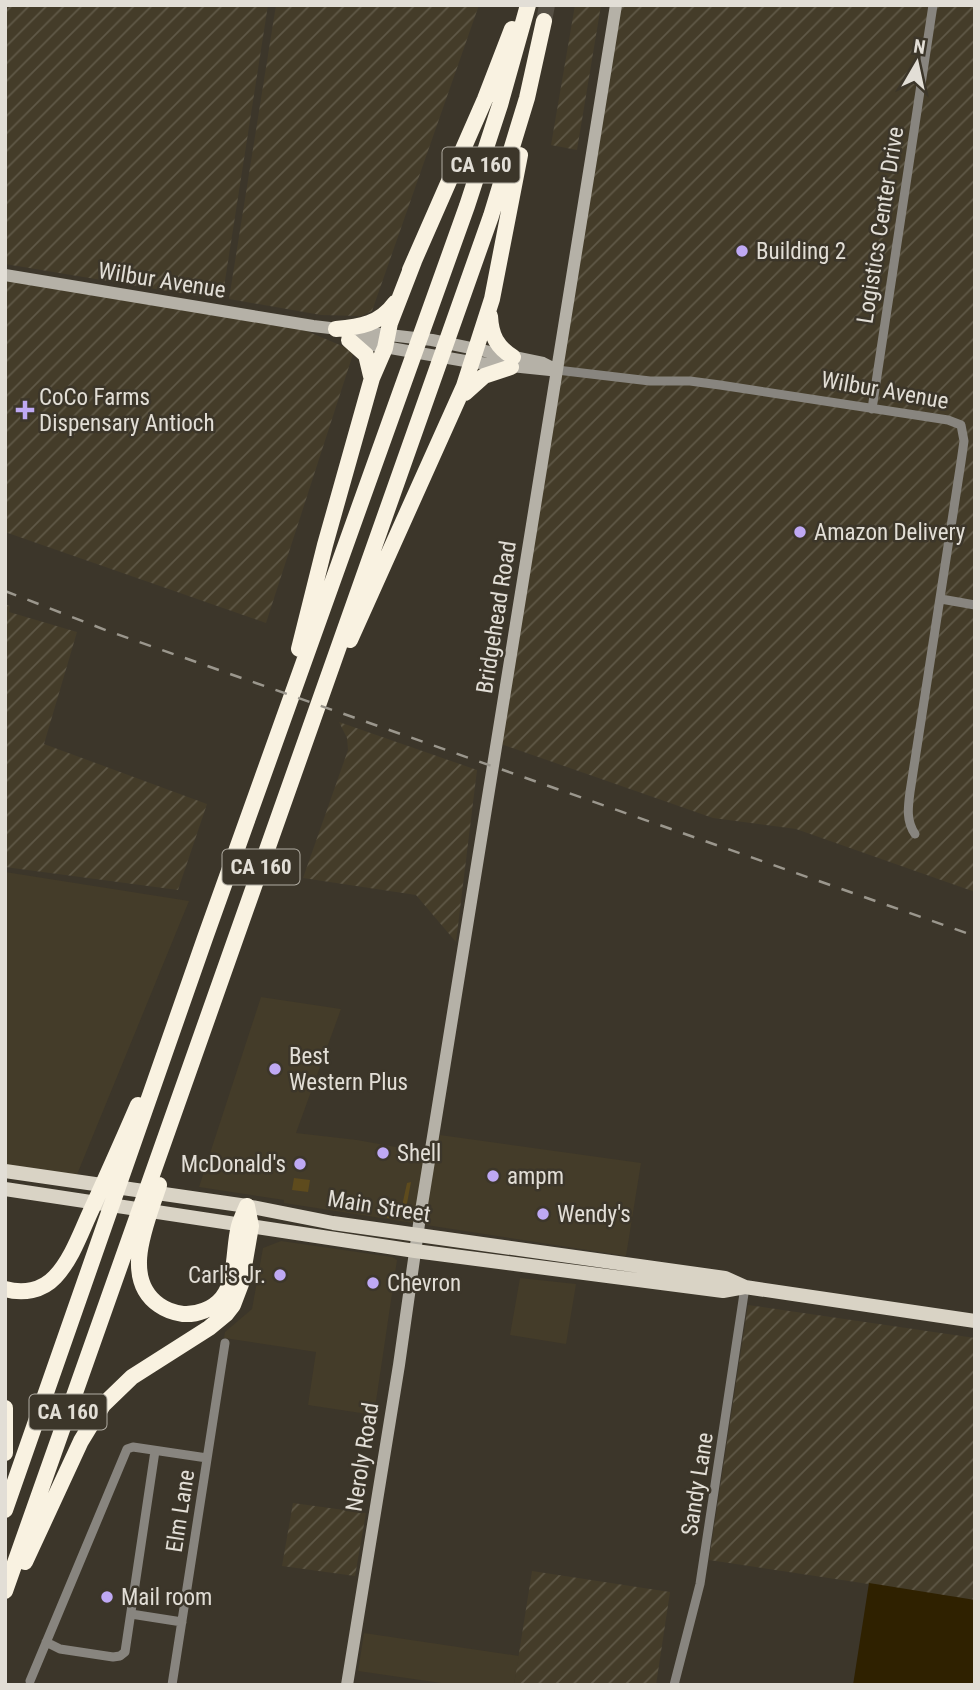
<svg xmlns="http://www.w3.org/2000/svg" width="980" height="1690" viewBox="0 0 980 1690" font-family="'Roboto Condensed',sans-serif">
<style>
.built{fill:#443c29}
.industrial{fill:url(#industrial-furrows)}
.green{fill:#5e4b1d}
.water{fill:#2f2100}
.lines{fill:none;stroke-linecap:round;stroke-linejoin:round}
.highway-tunnel{stroke:#554f44;stroke-width:16;stroke-dasharray:16 8;stroke-linecap:butt}
.street{stroke:#88857f;stroke-width:9}
.secondary{stroke:#b5b1a7;stroke-width:12}
.primary{stroke:#d9d3c5;stroke-width:14}
.highway{stroke:#f9f2e1;stroke-width:16}
.rail{stroke:#9b978d;stroke-width:2.5;stroke-dasharray:12 12;stroke-linecap:butt}
.poi-dot{fill:#bfa9f4;stroke:#3c362a;stroke-width:2.5}
.labels{text-anchor:middle;stroke-width:5;stroke-linejoin:round;paint-order:stroke}
.shield{fill:#3c362a;stroke:#b0aca2;stroke-width:2}
.shield-label{font-size:21px;font-weight:bold;fill:#e2ded6}
.street-label{font-size:23px;fill:#e2ded6;stroke:#3c362a}
.poi-label{font-size:23px;fill:#e2ded6;stroke:#3c362a;text-anchor:start}
</style>
<defs>
<pattern id="industrial-furrows" width="10" height="10" patternUnits="userSpaceOnUse" patternTransform="scale(1.75)"><rect width="10" height="10" fill="#443c29"/><path d="M-1 1l2-2M0 10L10 0M9 11l2-2" fill="none" stroke="#5f5847"/></pattern>
</defs>
<rect width="100%" height="100%" fill="#3c362a"/>
<!-- built -->
<path class="built" d="M5,872L189,901L76,1177L5,1167Z
M261,997L341,1009L296,1133L357,1140L435,1154L440,1135L641,1163L626,1256L284,1203V1200L199,1187Z
M281,1241L392,1257L397,1260L374,1415L308,1405L316,1352L224,1338L225,1332L252,1309L263,1248Z
M520,1278L576,1284L566,1344L510,1335Z
M364,1633L519,1656L514,1685H455L358,1671Z"/>
<!-- industrial -->
<path class="industrial" d="M5,5H268L222,300L5,264Z
M276,5H479L372,311L361,316L321,315L229,299Z
M575,5H601L577,150L551,145Z
M621,5H975V892L796,829L713,818L501,744Z
M5,280L302,329L354,351L266,623L5,532Z
M5,604L10,606L9,612L77,632L44,744L207,804L178,890L5,867Z
M339,722L477,770L456,942L416,895L303,878L348,750L347,738Z
M748,1305L975,1338V1600L709,1560Z
M293,1503L366,1513L355,1576L282,1566Z
M532,1571L670,1592L656,1685H514Z"/>
<!-- green -->
<path class="green" d="M294,1178L310,1180L308,1192L292,1190Z
M411,1182L405,1214L398,1219L387,1218L388,1214L402,1206L407,1183Z"/>
<!-- water -->
<path class="water" d="M869,1583L975,1600V1685H853Z"/>
<g class="lines">
<!-- highway-tunnel -->
<path class="highway-tunnel" d="M544,21L547,5"/>
<!-- street -->
<path class="street" d="M557,370L650,381H690L720,385L948,420L961,425L964,441L961,462L910,792C908,807 906,821 915,834
M872,409L933,5
M941,599L975,605
M131,1614L182,1622
M46,1642L60,1649L113,1657L120,1656L125,1652L155,1451
M30,1681L127,1449L133,1447L207,1458
M172,1685L225,1343
M674,1685L700,1584L745,1287"/>
<!-- secondary -->
<path class="secondary" d="M5,275L313,326L432,340L543,363L557,370
M350,341L471,362L550,370
M347,1685L399,1365L420,1217L616,5"/>
<!-- primary -->
<path class="primary" d="M5,1171L247,1206L333,1223L725,1278L745,1287L975,1321
M5,1189L415,1251L723,1291L745,1287"/>
<!-- highway -->
<path class="highway" d="M410,270L485,99L512,29
M490,316C491,336 497,347 513,357
M336,329C360,327 380,324 395,303
M349,340L366,355L371,376
M465,393L484,376L511,367
M350,640L464,386L492,299L520,155
M299,649L325,545L372,378L385,348L390,323L414,261
M159,1185C148,1220 120,1278 159,1305C166,1310 175,1313 183,1314C197,1315 213,1309 222,1298C237,1280 233,1248 239,1226C241,1219 244,1213 247,1206
M5,1289C23,1294 42,1291 55,1277C71,1260 80,1235 89,1215C106,1178 122,1142 138,1105
M5,1408V1453
M5,1510L205,938L467,206L500,105L528,5
M25,1562L81,1441L103,1405L132,1377L209,1328L226,1314L233,1305L241,1284L251,1226L247,1206
M5,1591L491,216L527,98L544,21"/>
<!-- rail -->
<path class="rail" d="M5,591L108,631L975,936"/>
</g>
<!-- markers -->
<g class="poi-dot">
<circle cx="742" cy="251" r="7"/>
<path d="M21.5 399.5h7v7h7v7h-7v7h-7v-7h-7v-7h7z"/>
<circle cx="800" cy="532" r="7"/>
<circle cx="275" cy="1069" r="7"/>
<circle cx="383" cy="1153" r="7"/>
<circle cx="300" cy="1164" r="7"/>
<circle cx="493" cy="1176" r="7"/>
<circle cx="543" cy="1214" r="7"/>
<circle cx="280" cy="1275" r="7"/>
<circle cx="373" cy="1283" r="7"/>
<circle cx="107" cy="1597" r="7"/>
</g>
<g class="labels">
<!-- shield labels -->
<g class="shield">
<rect x="442.5" y="147.5" width="77" height="35" rx="5"/>
<rect x="222.5" y="849.5" width="77" height="35" rx="5"/>
<rect x="29.5" y="1394.5" width="77" height="35" rx="5"/>
</g>
<g class="shield-label">
<text x="481" y="172">CA 160</text>
<text x="261" y="874">CA 160</text>
<text x="68" y="1419">CA 160</text>
</g>
<!-- street labels -->
<g class="street-label">
<text transform="translate(880 225) rotate(-81)" y="8">Logistics Center Drive</text>
<text transform="translate(162 280) rotate(9)" y="8">Wilbur Avenue</text>
<text transform="translate(885 390) rotate(10)" y="8">Wilbur Avenue</text>
<text transform="translate(496 617) rotate(-81)" y="8">Bridgehead Road</text>
<text transform="translate(379 1206) rotate(9)" y="8">Main Street</text>
<text transform="translate(362 1457) rotate(-81)" y="8">Neroly Road</text>
<text transform="translate(697 1484) rotate(-81)" y="8">Sandy Lane</text>
<text transform="translate(180 1511) rotate(-81)" y="8">Elm Lane</text>
</g>
<!-- poi labels -->
<g class="poi-label">
<text x="756" y="259">Building 2</text>
<text x="39" y="405">CoCo Farms<tspan x="39" dy="26">Dispensary Antioch</tspan></text>
<text x="814" y="540">Amazon Delivery</text>
<text x="289" y="1064">Best<tspan x="289" dy="26">Western Plus</tspan></text>
<text x="397" y="1161">Shell</text>
<text x="286" y="1172" text-anchor="end">McDonald's</text>
<text x="507" y="1184">ampm</text>
<text x="557" y="1222">Wendy's</text>
<text x="266" y="1283" text-anchor="end">Carl's Jr.</text>
<text x="387" y="1291">Chevron</text>
<text x="121" y="1605">Mail room</text>
</g>
</g>
<!-- border -->
<rect width="980" height="1690" fill="none" stroke="#e2ded6" stroke-width="14"/>
<!-- north arrow -->
<g transform="translate(917 63) rotate(9)" stroke="#3c362a" stroke-width="5" paint-order="stroke">
<path d="M0-5L12 26L0 18L-12 26Z" fill="#e2ded6"/>
<text y="-10" font-size="19" font-weight="bold" text-anchor="middle" fill="#e2ded6">N</text>
</g>
</svg>
